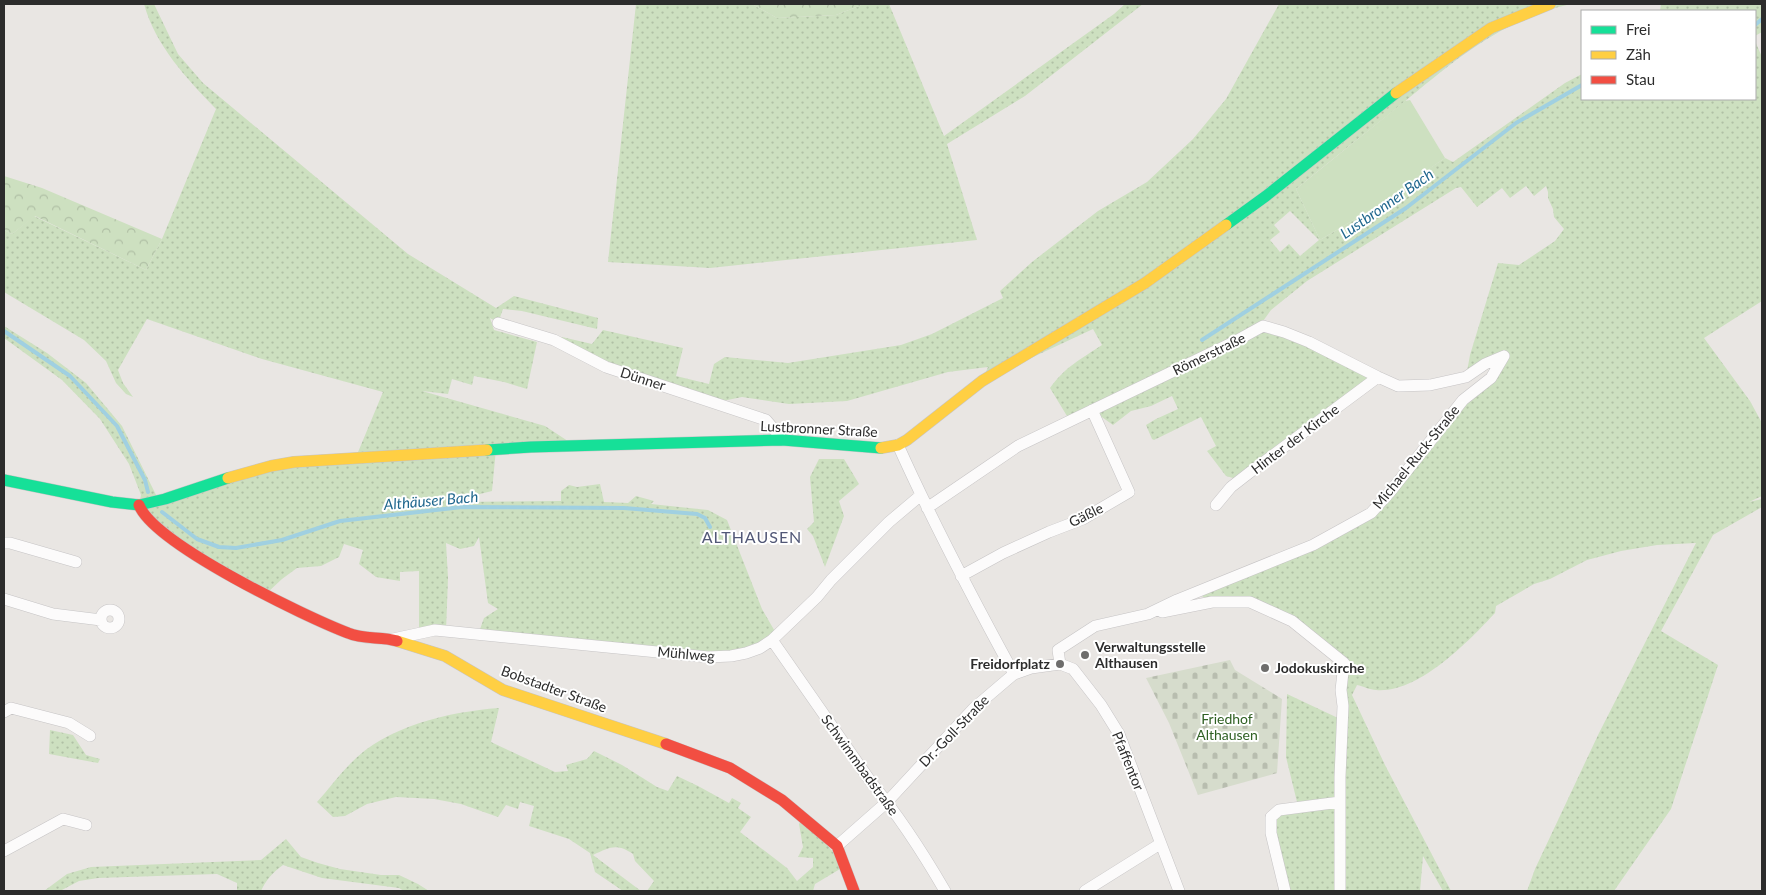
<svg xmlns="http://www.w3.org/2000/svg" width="1766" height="895" viewBox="0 0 1766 895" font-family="Lato,sans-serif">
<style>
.grass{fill:url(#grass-dots);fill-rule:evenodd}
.forest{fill:url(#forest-crowns)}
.cemetery{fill:url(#cemetery-stones)}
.garden{fill:#cde0c0}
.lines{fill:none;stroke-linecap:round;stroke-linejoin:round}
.stream{stroke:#a0d0e1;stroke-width:4}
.street-casing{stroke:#c6c4c5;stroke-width:12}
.fast-casing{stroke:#c6c4c5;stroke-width:12}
.slow-casing{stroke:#c6c4c5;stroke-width:12}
.jam-casing{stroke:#c6c4c5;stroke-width:12}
.street{stroke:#fcfbfb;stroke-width:11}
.fast{stroke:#16e098;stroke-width:11}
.slow{stroke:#ffcf43;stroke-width:11}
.jam{stroke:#f24e42;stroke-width:11}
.poi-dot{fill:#6e6d6c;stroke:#fff;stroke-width:2}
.labels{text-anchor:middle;stroke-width:4;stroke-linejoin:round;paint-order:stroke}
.street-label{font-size:14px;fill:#2c2c2c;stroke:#fff}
.poi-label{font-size:14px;font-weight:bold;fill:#2c2c2c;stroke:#fff;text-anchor:start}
.park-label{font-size:14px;fill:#306124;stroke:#fff}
.water-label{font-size:15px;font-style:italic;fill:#1f668d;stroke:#fff}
.quarter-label{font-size:16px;letter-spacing:1px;fill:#525877;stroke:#fff}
</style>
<defs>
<pattern id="grass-dots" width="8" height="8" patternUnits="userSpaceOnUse" patternTransform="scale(1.25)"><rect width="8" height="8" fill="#cde0c0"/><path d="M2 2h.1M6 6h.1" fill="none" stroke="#b0c0a5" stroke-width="1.8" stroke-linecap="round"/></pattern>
<pattern id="forest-crowns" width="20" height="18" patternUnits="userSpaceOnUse" patternTransform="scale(1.25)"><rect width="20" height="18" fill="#cde0c0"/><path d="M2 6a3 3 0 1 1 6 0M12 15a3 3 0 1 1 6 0" fill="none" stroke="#b0c0a5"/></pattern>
<pattern id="cemetery-stones" width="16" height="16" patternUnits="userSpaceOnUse" patternTransform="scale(1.25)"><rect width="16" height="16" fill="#d6dccc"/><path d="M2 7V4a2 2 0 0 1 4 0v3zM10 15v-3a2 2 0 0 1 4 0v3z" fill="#b8bdaf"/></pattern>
</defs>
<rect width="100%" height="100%" fill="#e9e6e3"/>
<!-- grass -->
<path class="grass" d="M144,4H154L178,54L203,83L408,254L496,308L514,296L598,318L597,329L522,311L503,309L498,323L490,318L494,330L537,342L527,389L504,382L474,376L472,385L452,379L448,394L422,391L545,426L577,447L496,449L492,491L448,502L561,501V491L569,485L577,487L600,484L604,502L628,503L636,496L654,501L651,504L708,510L727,520L762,609L777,635L731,656L478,635L484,618L498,609L488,603L479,537L474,546L460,549L446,543L448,578L446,631L419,634V571L400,572V581L376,577L359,564L363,550L344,544L339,557L321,566L297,568L282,579L267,593L214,567L139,505L141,495L129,464L100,419L62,380L4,338V326L47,353L86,383L122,426L159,501L237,475L356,457L383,392L262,359L147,319L118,370L123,383L133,397L126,394L116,383L106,361L84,340L4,292V230L12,234L34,216L146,270L162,239L216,109C187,79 155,45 144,4Z
M636,4H752L777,18L836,15L864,4H889L944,136L1114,14L1125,4H1143L1025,96L947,144L977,240L710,268L608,262Z
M1279,4H1571C1503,19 1455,60 1403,103C1367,132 1331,160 1296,189L1320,240L1375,207L1381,213L1411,195L1406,184L1445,158L1453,162L1565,83L1582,74V99H1755V41L1762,57V301L1704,338L1750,401L1762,423V496L1749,502L1762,499V507L1713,535L1661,631L1718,665L1671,809L1614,891H1527L1535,869L1599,733L1696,543L1657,545L1621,551L1587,560L1550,579L1534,584L1496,606L1495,613C1469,641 1418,694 1376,690C1370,690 1363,686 1357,685L1352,695L1385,765L1451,891H1443L1423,856L1420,891H1285L1271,817L1340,802L1344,663L1292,621L1250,602H1212L1195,592L1371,513L1504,357L1466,377L1470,355L1498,263L1519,265L1555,241L1564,229L1554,217L1553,209L1548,198V192L1546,186L1534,196L1526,186L1510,198L1502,188L1477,207L1461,187L1456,188L1307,281L1271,310L1258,328L1263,326L1378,377L1240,480L1226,476L1207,451L1216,446L1201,417L1154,440L1152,439L1146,425L1156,419L1178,409L1172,396L1151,406L1131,411L1113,425L1092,410L1070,421L1050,388C1065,367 1081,359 1102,345L1093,329L982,381L988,367L948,372L847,401L789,404L742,397L713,403L606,367L554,340L562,337L592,344L603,330L683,348L676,376L709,384L714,364L725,357L788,363L901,345L932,334L1003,298L1000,291L1032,262L1098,211L1147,182L1193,139L1226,99ZM1290,211L1319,240L1300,256L1289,244L1280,252L1270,240L1280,232L1274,225Z
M1661,4H1762V32L1755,36V11H1660Z
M819,459H844L859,484L839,501L844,516L825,567L813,536L807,529L814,522L810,477Z
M1287,694L1338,718V800L1298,806L1286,757Z
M499,708L491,742L555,772L568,771L566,765L587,759L594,751L622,765L657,787L668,791L677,776L698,786L729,803L732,798L741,803L738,808L751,817L740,832L787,868L797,881L813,867V858L798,857L803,847L799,824L803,817L845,866L815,884L813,891H647L654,881L635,861L633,854C617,843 610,847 593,855L641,891H623L595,872L590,853L569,839L529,826L534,806L520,802L518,809L506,805L498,817L461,804L434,799L396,797L367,804L345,816L333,817L317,802C328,790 338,776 350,764C386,726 448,712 499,708Z
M50,730L73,735L86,755L100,759L98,763L49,754Z
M286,839L301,857L318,863L340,869L381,875H399L418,884L429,891H404L399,888L322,878L283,865C273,872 266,880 261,891H237V883L217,874L98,878L79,881L60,891H44L67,874L91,867L261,860Z"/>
<!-- forest -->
<path class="forest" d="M752,4H864L836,15L777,18Z
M4,176L42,188L162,239L146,270L35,216L12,234L4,230Z"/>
<!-- cemetery -->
<path class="cemetery" d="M1230,660L1235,670L1282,699L1277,773L1198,795L1169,723L1146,678Z"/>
<!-- garden -->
<path class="garden" d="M1410,100L1445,158L1407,184L1411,195L1381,213L1375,207L1320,240L1296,189L1405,101Z"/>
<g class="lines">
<!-- stream -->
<path class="stream" d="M1755,25L1762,19
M4,331L70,376L117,426L145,480L148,492
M1202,340L1406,208L1516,123L1582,85
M162,512L197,539L219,547L236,548L282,540L340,521L462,507L624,508L697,514L705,518L710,527"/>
<defs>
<path id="street" d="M498,323L554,340L606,367L766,420L783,440
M898,445C933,523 973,599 1014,674
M1216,505L1231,487L1249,473L1378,377
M927,508L1018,446L1234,342L1263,326L1284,332L1309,342L1378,377L1398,386L1430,385L1466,377L1485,364L1504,356
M4,543H10L76,562
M961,576L1003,553L1049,532L1083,519L1129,492L1092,410
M4,599L53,614L101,620
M101 619a9 9 0 1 1 18 0a9 9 0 1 1-18 0Z
M1162,612L1212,602H1250L1292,621L1344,663L1341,690L1343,706L1340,777V891
M393,639L435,630L708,657L731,656L746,653L760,648L772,640L817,597L831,580L889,522L921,495
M772,640L871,782C899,816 923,853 945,891
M1060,664L1058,650L1095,626L1148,614L1177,600L1313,545L1371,513L1390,492L1463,400L1491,378L1504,356
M4,712L11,708L69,723L90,736
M837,846L887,802L974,708L1008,679L1014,674L1031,668L1060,664L1073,669L1101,705L1119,734L1179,891
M4,851L63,819L86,825
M1085,891L1160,844
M1285,891L1271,833V817L1279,810L1340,802"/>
<path id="fast" d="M1226,225L1266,196L1396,93
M487,450L531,447L783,440L881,448
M4,480L112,502L139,505L165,499L228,478"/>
<path id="slow" d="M1396,93L1491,28L1550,4
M881,448L898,445L907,440L982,381L1145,283L1226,225
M228,478L271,466L294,462L487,450
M397,641L445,656L503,690L666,744"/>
<path id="jam" d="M139,505C154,544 306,617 348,633C364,640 381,636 397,641
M666,744L730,768L782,800L837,846L854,891"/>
</defs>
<!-- street casing -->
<use href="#street" class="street-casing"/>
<!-- fast casing -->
<use href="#fast" class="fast-casing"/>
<!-- slow casing -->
<use href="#slow" class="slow-casing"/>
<!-- jam casing -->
<use href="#jam" class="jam-casing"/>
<!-- street -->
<use href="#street" class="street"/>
<!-- fast -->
<use href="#fast" class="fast"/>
<!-- slow -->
<use href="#slow" class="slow"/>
<!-- jam -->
<use href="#jam" class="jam"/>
</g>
<!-- markers -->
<g class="poi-dot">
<circle cx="1085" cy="655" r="5"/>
<circle cx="1060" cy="664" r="5"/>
<circle cx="1265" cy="668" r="5"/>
</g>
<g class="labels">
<!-- street labels -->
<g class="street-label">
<text transform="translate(1209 354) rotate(-26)" y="5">Römerstraße</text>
<text transform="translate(643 379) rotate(18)" y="5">Dünner</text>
<text transform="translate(819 429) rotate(3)" y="5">Lustbronner Straße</text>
<text transform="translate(1295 439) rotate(-37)" y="5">Hinter der Kirche</text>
<text transform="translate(1416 457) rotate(-51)" y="5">Michael-Ruck-Straße</text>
<text transform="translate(1086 515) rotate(-26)" y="5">Gäßle</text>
<text transform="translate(686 654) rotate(5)" y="5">Mühlweg</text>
<text transform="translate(554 689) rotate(20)" y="5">Bobstadter Straße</text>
<text transform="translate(954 731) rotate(-46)" y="5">Dr.-Goll-Straße</text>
<text transform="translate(1128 761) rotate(68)" y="5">Pfaffentor</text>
<text transform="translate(860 765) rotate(54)" y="5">Schwimmbadstraße</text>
</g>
<!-- poi labels -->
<g class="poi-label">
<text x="1095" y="652">Verwaltungsstelle<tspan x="1095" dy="16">Althausen</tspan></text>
<text x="1050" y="669" text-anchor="end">Freidorfplatz</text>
<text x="1275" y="673">Jodokuskirche</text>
</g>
<!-- park labels -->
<g class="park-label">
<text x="1227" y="724">Friedhof<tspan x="1227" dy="16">Althausen</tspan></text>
</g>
<!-- water labels -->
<g class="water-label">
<text transform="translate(1387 204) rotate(-35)" y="5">Lustbronner Bach</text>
<text transform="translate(431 501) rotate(-5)" y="5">Althäuser Bach</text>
</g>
<!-- quarter labels -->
<g class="quarter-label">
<text x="752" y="543">ALTHAUSEN</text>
</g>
</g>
<!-- border -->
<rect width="1766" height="895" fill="none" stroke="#2c2c2c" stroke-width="10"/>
<!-- legend -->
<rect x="1581" y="10" width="175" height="90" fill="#ffffff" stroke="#ababab"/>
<rect x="1591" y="26" width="25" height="8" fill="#16e098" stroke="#ababab"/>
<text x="1626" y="35" font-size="15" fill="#2c2c2c">Frei</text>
<rect x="1591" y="51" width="25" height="8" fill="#ffcf43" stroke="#ababab"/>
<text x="1626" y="60" font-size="15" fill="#2c2c2c">Zäh</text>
<rect x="1591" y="76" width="25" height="8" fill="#f24e42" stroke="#ababab"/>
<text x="1626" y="85" font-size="15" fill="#2c2c2c">Stau</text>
</svg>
